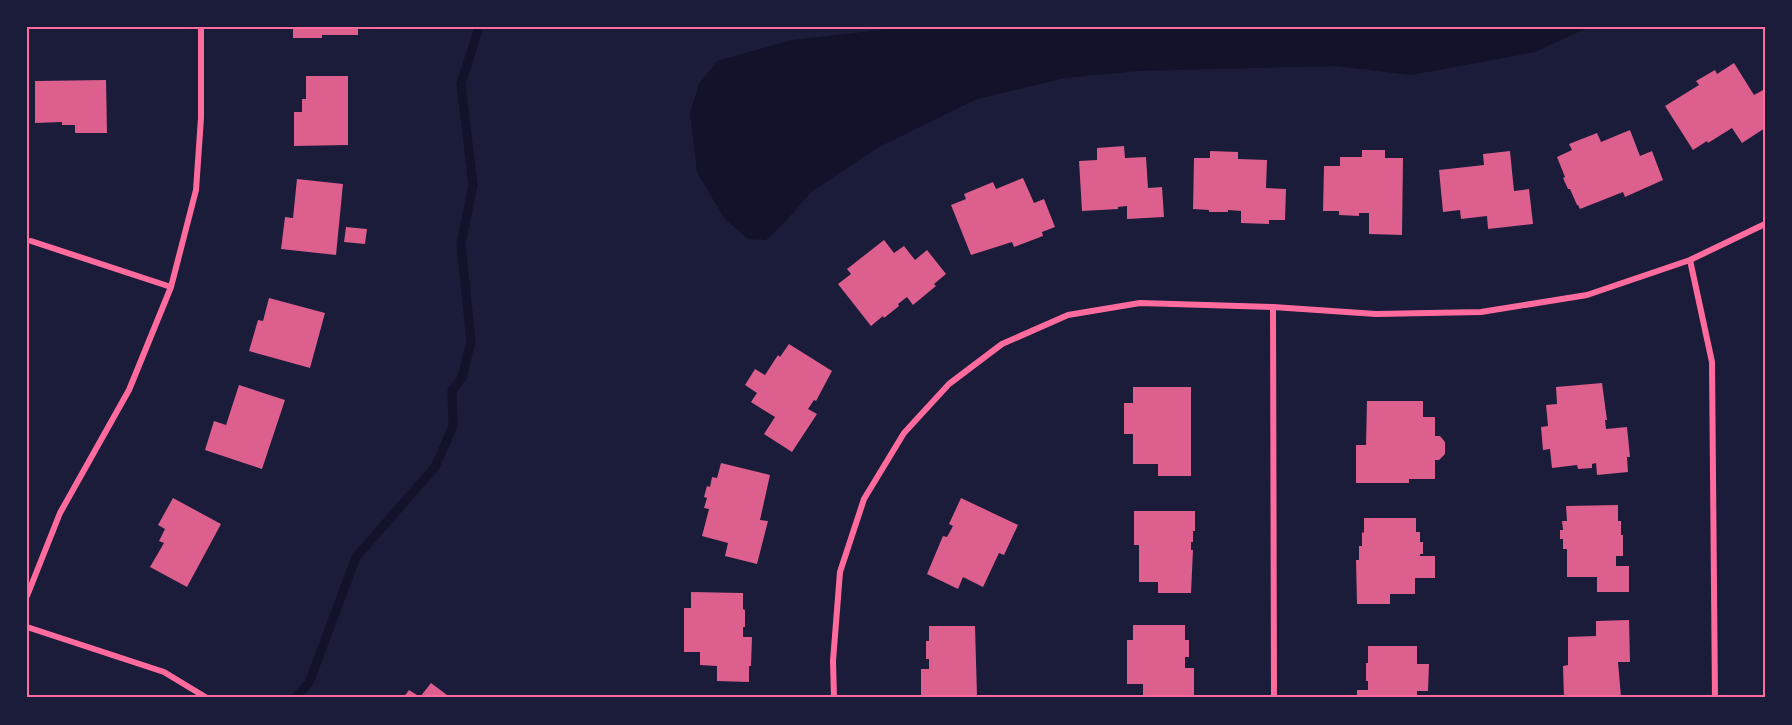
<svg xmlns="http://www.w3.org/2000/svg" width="1792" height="725" viewBox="0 0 1792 725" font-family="'Asap Condensed',sans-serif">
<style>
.water{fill:#12122b}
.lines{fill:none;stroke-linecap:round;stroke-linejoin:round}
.stream{stroke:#12122b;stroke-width:9}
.building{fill:#dd5f8e}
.minor{stroke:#ff6b9d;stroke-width:6}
.neatline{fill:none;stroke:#ff6b9d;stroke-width:2}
</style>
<rect width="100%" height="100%" fill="#1b1b3a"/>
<!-- water -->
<path class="water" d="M907,27H1589L1535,52L1411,75L1335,66L1138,71L1065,78L977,99L877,148L811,192L785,222L766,240L748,239L724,218L697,172L690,113L699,84L717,61L792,40Z"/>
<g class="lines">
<!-- stream -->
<path class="stream" d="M295,698L309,683L356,557L435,467L453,426L452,391L462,378L471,341L461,244L473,185L461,84L479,27"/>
</g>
<!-- building -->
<path class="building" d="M293,27H358V35H322V38H293Z
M1734,63L1754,95L1765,89V128L1742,143L1732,128L1708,143L1707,141L1693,150L1665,106L1699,85L1696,81L1715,70L1717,74Z
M306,76H348V145L294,146V112H302V99H306Z
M106,80L107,133H75V125H62V122L35,123V81Z
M1630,130L1640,156L1652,151L1663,180L1625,197L1623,192L1580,209L1578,205H1577L1570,189H1568L1563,178L1565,177L1557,157L1572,150L1569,144L1597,133L1601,142Z
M1124,146L1125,158L1146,157L1148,188L1162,187L1164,217L1127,219V206L1118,207V209L1082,211L1079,161L1097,160V148Z
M1362,150H1385V158H1403L1402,235L1369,234V213H1359V216L1339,215V211H1323L1324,166H1340V157H1362Z
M1210,151L1238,152V159L1267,160L1266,188L1286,189L1285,220H1269V224L1241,223V211L1228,210V212H1209V210L1193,209L1194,158H1210Z
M1510,151L1514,191L1529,189L1533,224L1488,229L1487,216L1461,219L1460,210L1443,212L1439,170L1484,165L1483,154Z
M1023,178L1034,203L1044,199L1055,227L1042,232L1043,236L1014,247L1012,242L971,255L951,205L966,199L964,194L993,182L996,189Z
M297,179L343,184L336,255L281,249L285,217L293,218Z
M346,227L367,229L365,244L344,242Z
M884,240L894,253L904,246L915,260L927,250L946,274L934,284L936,286L913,305L907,297L898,304L899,306L884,318L883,316L871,326L838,284L851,274L847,269Z
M269,298L325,313L310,368L249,351L258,320L263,321Z
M789,344L832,371L816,401L814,400L808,409L817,414L792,452L764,434L775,417L751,402L757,393L745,385L755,369L765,375L778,355L780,357Z
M1602,383L1607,420H1605L1606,429L1627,427L1630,457H1627L1628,472L1597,475L1596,463L1592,464V468L1578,469L1577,465L1552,468L1550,449L1543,450L1541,427L1548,426L1546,405L1557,404L1556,387Z
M239,385L285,400L262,469L205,450L214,421L226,425Z
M1133,387H1191V476H1158V464H1133V434H1124V403H1133Z
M1367,401H1423V417H1435V436H1440L1445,442V454L1439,460H1435V479H1409V483H1356V445H1366Z
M721,463L770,475L760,520L768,521L757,564L725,556L728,543L702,536L709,509L704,508L707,498L704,497L707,486L710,487L712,477L717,478Z
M173,498L221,524L187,587L150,567L164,543L159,541L165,529L158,525Z
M961,498L1018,525L1004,555L999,553L983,587L963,577L958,589L927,574L943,536L947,537L953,526L949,524Z
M1618,505V521H1621V535H1623V556H1616V566H1629V592H1597V577H1567V549H1563V539H1560V530H1563L1562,521H1567L1566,506Z
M1134,511H1195V531H1193V542H1191V550H1193L1191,593H1158V582H1139V545H1134Z
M1364,518H1416V532H1420V542H1423V554H1420V556H1435V578H1415V594H1390V604H1357L1356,560H1359V546H1362V532L1364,533Z
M691,592L743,593V609L745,610V627H743V637H752L751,666H749V682L717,681V666L700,665V652H684V608H691Z
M1629,620L1630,662H1618L1621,697L1564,698L1563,666L1568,665V637L1596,636V621Z
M1133,625H1185V640H1189V657H1185V668H1194V697H1143V684H1127V640H1133Z
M929,626H975L977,696H974V698H921V669H929V659H926V641H929Z
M1368,646H1417V664H1429L1428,691H1417V698H1357V690H1368V681H1366V663H1368Z
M431,683L451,698H403L409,690L420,697Z"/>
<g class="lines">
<!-- minor -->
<path class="minor" d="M31,241L171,287
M1690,260L1712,362L1715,698
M1273,307L1274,698
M27,596L60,513L129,390L171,287L196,190L201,118V27
M27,627L164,672L207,698
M834,698L833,661L840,572L864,499L904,433L949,384L1002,344L1068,315L1140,303L1273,307L1376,314L1481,312L1587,295L1690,260L1765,224"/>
</g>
<!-- border -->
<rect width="1792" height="725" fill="none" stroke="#1b1b3a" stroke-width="57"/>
<rect x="28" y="28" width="1736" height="668" class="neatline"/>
</svg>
